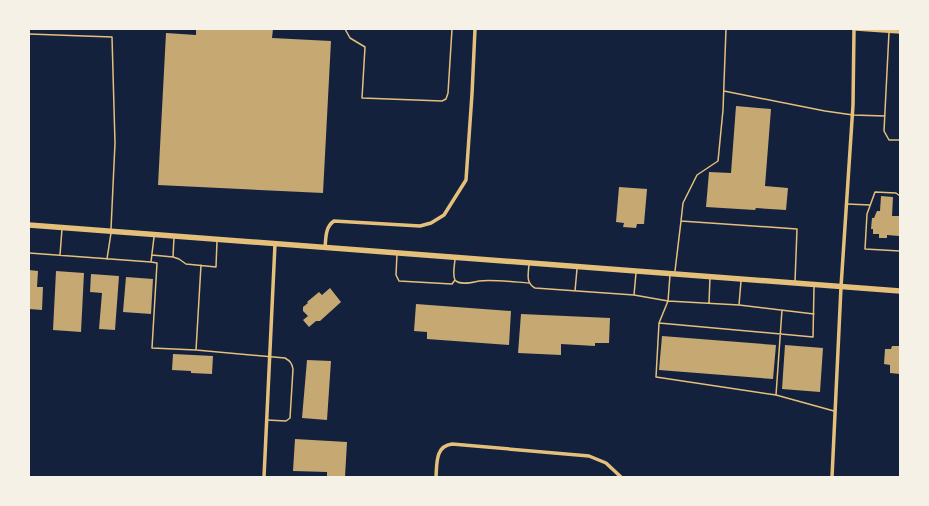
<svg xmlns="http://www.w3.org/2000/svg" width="929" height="506" viewBox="0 0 929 506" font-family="Georgia,serif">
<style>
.building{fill:#c6a872}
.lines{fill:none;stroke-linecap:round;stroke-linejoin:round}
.service{stroke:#e5c07b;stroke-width:1.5}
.minor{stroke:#e5c07b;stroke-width:3.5}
.primary{stroke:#e5c07b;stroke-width:5.5}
</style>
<rect width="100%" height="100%" fill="#14213d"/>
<!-- building -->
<path class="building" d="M196,29H273L272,38L331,41L323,193L158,185L166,33L196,35Z
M736,106L771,109L765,186L788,188L786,210L756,208L755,210L706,207L709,172L731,173Z
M619,187L647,189L644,224H637L636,228L623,227L624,223L616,222Z
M881,196L893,197L892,216H900L899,236L887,235V238H879V234H873V229H871L872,218H874L877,211H880Z
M29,270L38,271L37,287H43L42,310L29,309Z
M56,271L84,273L81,332L53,330Z
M91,274L119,276L115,330L99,329L102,293L90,292Z
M126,277L153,279L151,314L123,312Z
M330,288L341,302L320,321H316L309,327L303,320L308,316L303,311V307L308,303L307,302L319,292L322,295Z
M416,304L511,311L509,345L427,339V332L414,331Z
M521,314L610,318L609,343H595V346L561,344V355L518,353Z
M662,336L776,345L773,379L659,370Z
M785,345L823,348L820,392L782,389Z
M892,346H900V374L890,373V365L884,364L885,349H891Z
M173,354L213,356L212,374L191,373V371L172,370Z
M307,360L331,361L327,420L302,418Z
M295,439L347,442L345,477H327V472L293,471Z"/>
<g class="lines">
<!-- service -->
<path class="service" d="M345,29L350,38L365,47L362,98L442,101L446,99L448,93L452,29
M889,32L884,131L889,140H900
M29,34L112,37L115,143L111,229
M724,91L825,111L853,115L885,116
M900,196L896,193L875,192L867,214L865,249L900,251
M847,204L870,205
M681,221L683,203L697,175L718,161L723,110L726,29
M29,253L151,262L154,237
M397,254L396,275L399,281L452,284L455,280
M60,255L62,229
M152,255L173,257L179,259L186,264L216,267L217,241
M173,257L174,237
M455,258C455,264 452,274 455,280C460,286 473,282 479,281C491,279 515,282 529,283
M107,259L111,233
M151,262L157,263L152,348L196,350
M201,265L196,350L285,358C290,361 292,363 293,369L290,418L286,421L267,420
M529,265C528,275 526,283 535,288L634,295L668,301L739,305L814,314
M675,271L681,221L797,229L795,282
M670,275L668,301L659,323L813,337L814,287
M575,291L577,269
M634,295L636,273
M709,303L710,277
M739,305L741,281
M782,310L776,395L834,411
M659,323L656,377L776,395"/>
<!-- minor -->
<path class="minor" d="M856,29L900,32
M325,248C326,238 325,227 334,221L420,226L431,223L444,215L466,180L472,94L475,29
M264,477L275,244
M436,477C437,464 435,446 452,444L589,456L606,463L621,477
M832,477L841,287L853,105L854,29"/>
<!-- primary -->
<path class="primary" d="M29,225L900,291"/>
</g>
<!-- border -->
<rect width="929" height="506" fill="none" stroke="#f6f1e7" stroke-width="60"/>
</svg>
